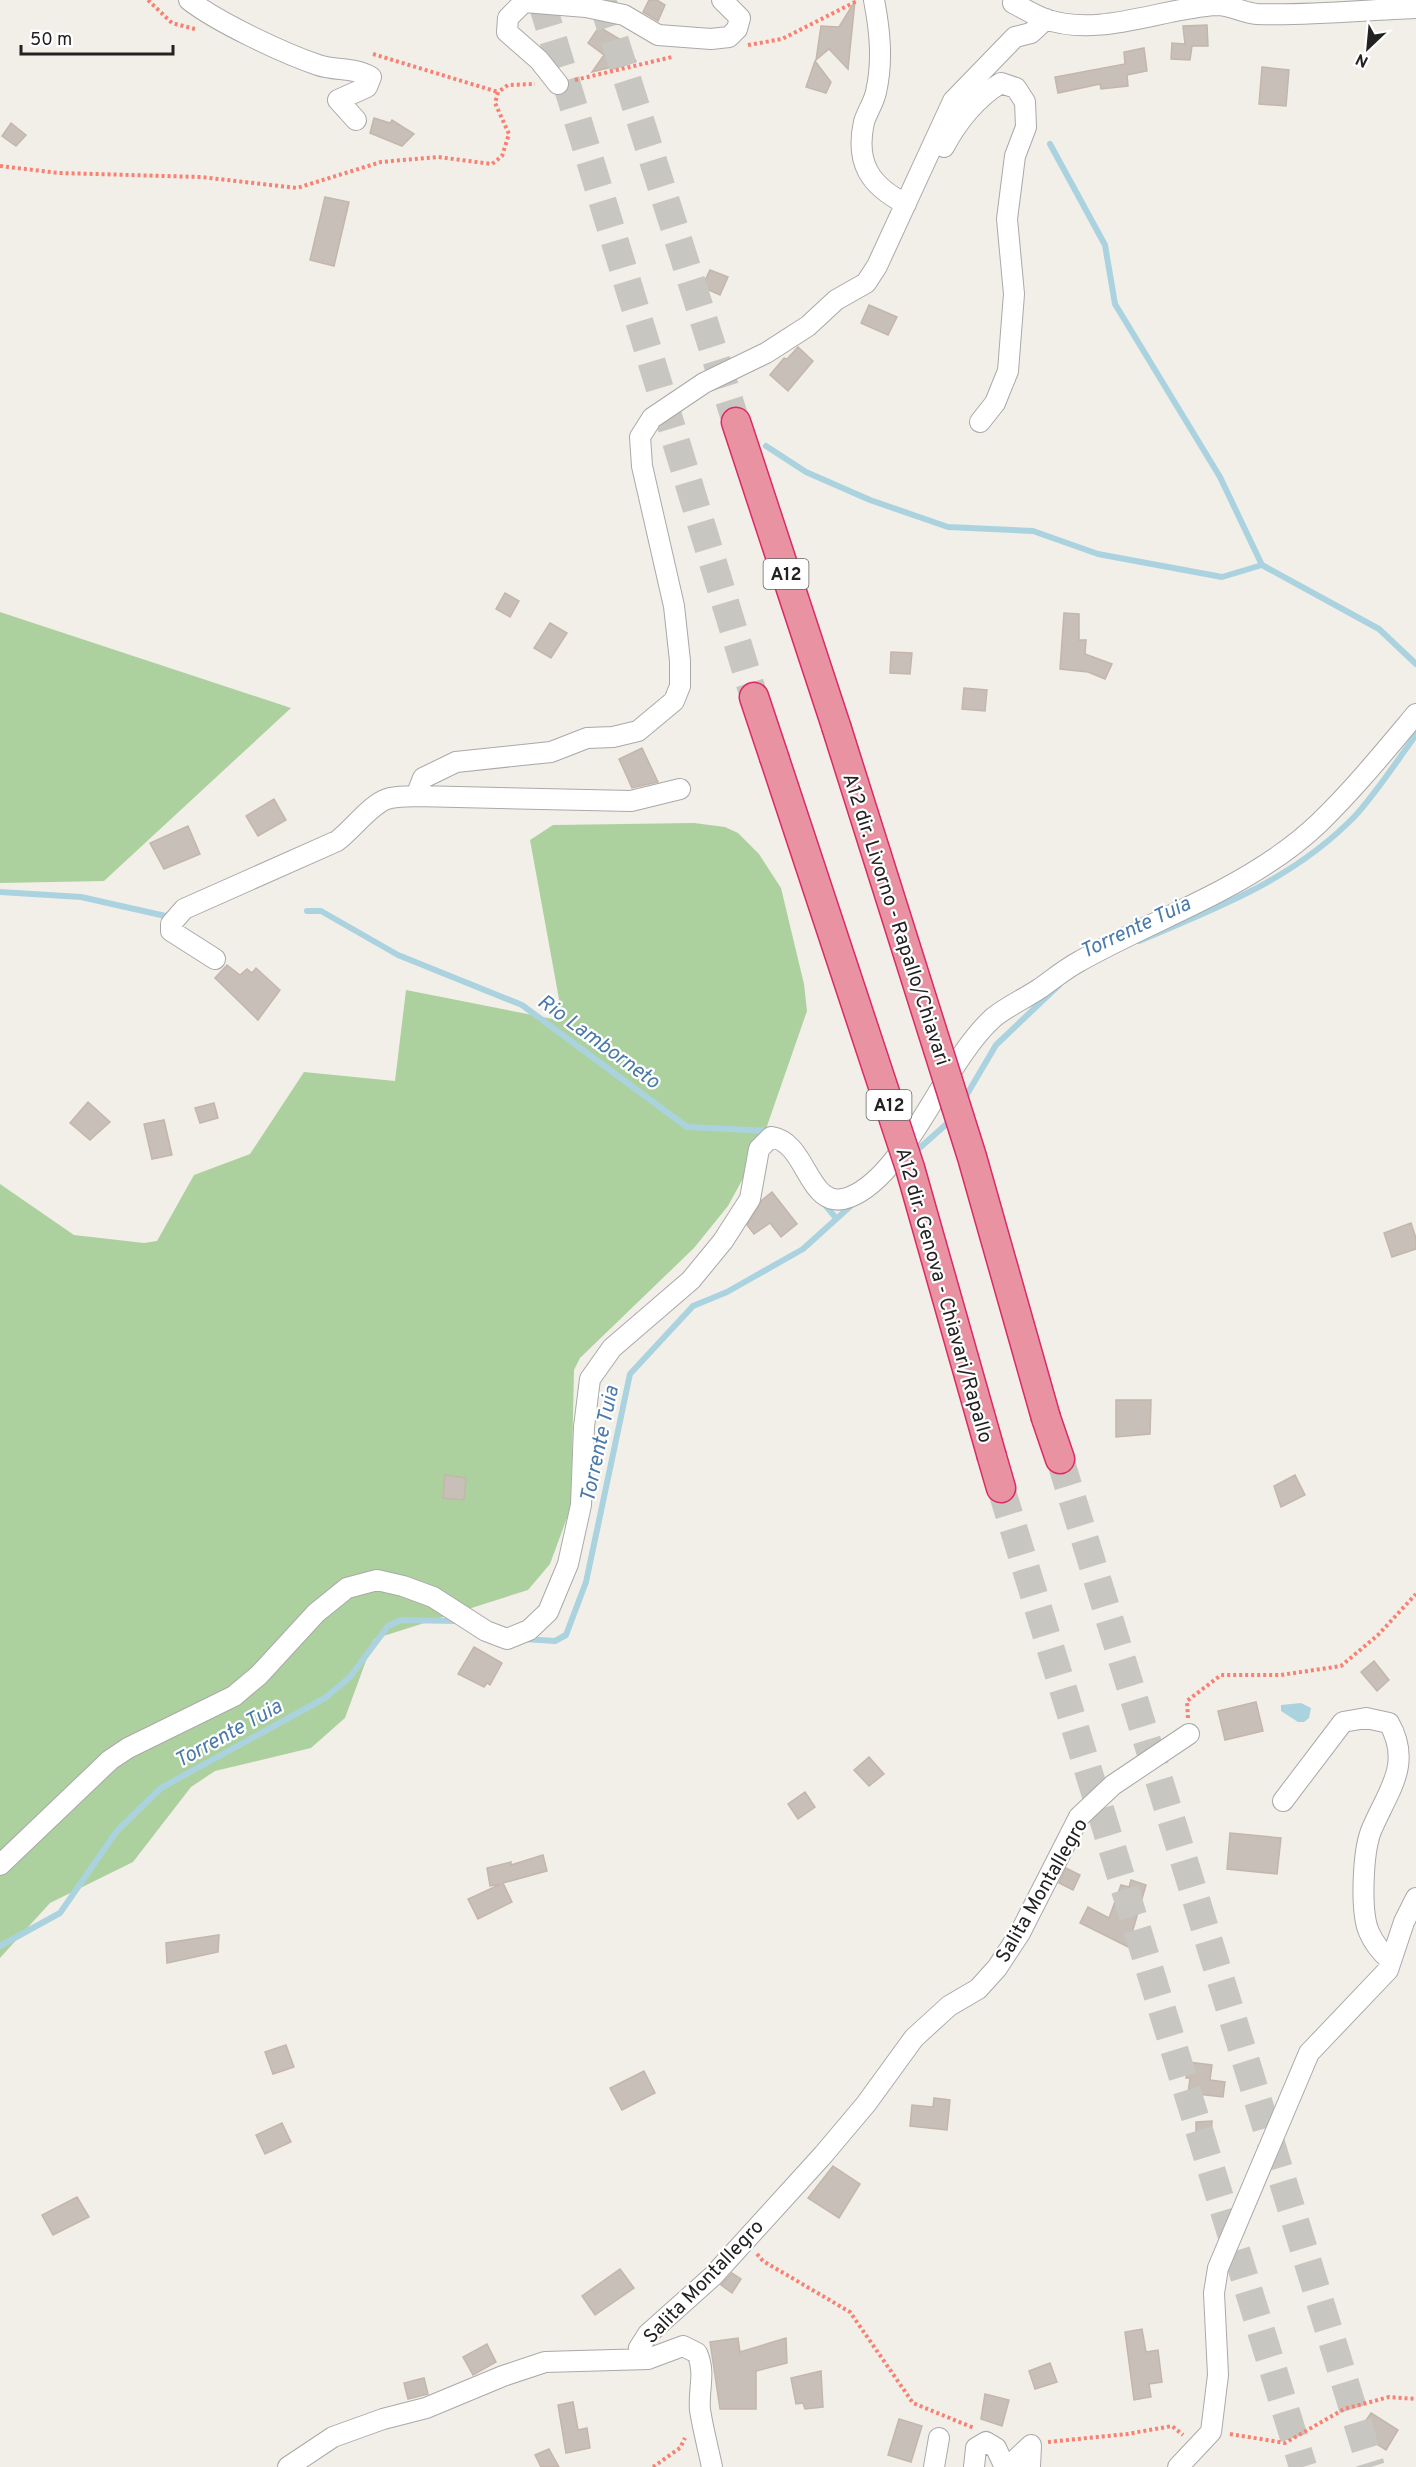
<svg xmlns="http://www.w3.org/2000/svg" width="1416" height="2467" viewBox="0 0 1416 2467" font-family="Overpass,sans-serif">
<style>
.forest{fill:#add19e}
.water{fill:#aad3df}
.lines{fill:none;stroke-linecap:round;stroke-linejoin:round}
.stream{stroke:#aad3df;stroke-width:6}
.building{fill:#c7bfb8;stroke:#c4b6ab;stroke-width:1.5}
.highway-tunnel{stroke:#c8c6c1;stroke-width:28;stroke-dasharray:28 14;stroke-linecap:butt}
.minor-casing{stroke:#a9a9a9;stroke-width:22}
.highway-casing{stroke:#dc2a67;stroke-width:31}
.path{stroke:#fa8072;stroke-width:4;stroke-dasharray:3 3;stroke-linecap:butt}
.minor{stroke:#fff;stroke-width:20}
.highway{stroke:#e892a2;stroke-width:28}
.highway-bridge-casing{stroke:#dc2a67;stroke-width:31;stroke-linecap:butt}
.highway-bridge{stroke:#e892a2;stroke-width:28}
.labels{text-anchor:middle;stroke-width:4.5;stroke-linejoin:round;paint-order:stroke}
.shield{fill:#fff;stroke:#646464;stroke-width:1.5}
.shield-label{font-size:18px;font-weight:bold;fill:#222}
.street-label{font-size:20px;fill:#222;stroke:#fff}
.water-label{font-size:21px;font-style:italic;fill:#4a7aab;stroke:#fff}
</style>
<rect width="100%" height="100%" fill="#f2efe9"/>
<!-- forest -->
<path class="forest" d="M0,612L291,708L104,881L0,883Z
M694,823L725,827L738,833L759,854L781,888L804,984L807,1011L759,1149L728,1206L694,1248L580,1358L574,1370L571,1507L550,1564L528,1590L374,1639L345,1718L311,1748L215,1771L191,1787L133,1862L50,1903L0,1958V1184L74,1235L144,1243L157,1241L194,1175L250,1154L304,1072L395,1081L406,990L563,1021L530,840L553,825Z"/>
<!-- water -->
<path class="water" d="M1301,1703L1311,1708L1309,1718L1304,1722H1298L1281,1711V1705Z"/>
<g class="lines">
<!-- stream -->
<path class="stream" d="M1050,144L1105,245L1115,304L1220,477L1262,565L1379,629L1416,664
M766,446L806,472L870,500L948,527L1033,531L1098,554L1222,577L1262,565
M0,892L81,897L170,917
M307,911H321L398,955L522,1005L687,1127L771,1131
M1139,941C1218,907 1293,880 1355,816C1377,792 1396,762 1416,735
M963,1101L996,1045L1059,985
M914,1153L951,1120
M821,1200L836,1218
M523,1639L555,1641L566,1635L586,1582L630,1374L693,1306L727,1292L803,1249L854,1203
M0,1946L60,1913L117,1831L161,1788L325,1698L350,1677L388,1626L401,1620L458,1621"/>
</g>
<!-- building -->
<path class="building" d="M649,0H657L665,5L658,21L643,12Z
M855,1L848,69L829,49L816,60L821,26L839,27Z
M1207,25L1208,46H1192L1190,60L1171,59L1172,43L1185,44L1183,26Z
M599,27L623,41L636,61L592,72L604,55L588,43Z
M1144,48L1147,71L1127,75L1128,86L1101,89L1100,84L1058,93L1055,77L1125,64L1124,52Z
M815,61L831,82L826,93L806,87Z
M1262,67L1289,70L1286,106L1259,104Z
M374,118L390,123L392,120L414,134L402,146L397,144L370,133Z
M11,123L26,135L16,146L2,136Z
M325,197L349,202L334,266L310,260Z
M710,270L728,277L720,295L702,287Z
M869,305L897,317L888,335L861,323Z
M798,347L813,361L788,391L770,375L784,358L787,359Z
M505,593L519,601L510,617L496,609Z
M1064,613L1079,614V640H1086L1085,654L1112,664L1105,679L1088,672L1060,669Z
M550,623L567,633L551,658L534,648Z
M891,652L912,653L910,674L890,673Z
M964,688L987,690L985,711L962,709Z
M642,748L658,782L632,788L619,759Z
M274,799L286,820L258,836L246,816Z
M188,826L200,854L164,869L150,843Z
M227,965L240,975L247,969L252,973L256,968L280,990L258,1020L215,978Z
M88,1102L110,1122L90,1140L70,1123Z
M214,1103L218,1118L200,1123L195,1108Z
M164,1120L172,1155L152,1159L144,1124Z
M772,1192L797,1224L781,1237L770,1223L754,1234L747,1225L762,1200Z
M1411,1223L1416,1238V1249L1392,1257L1384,1233Z
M1116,1400H1151L1150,1434L1116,1437Z
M445,1475L466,1478L464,1500L443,1498Z
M1295,1475L1305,1495L1281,1507L1274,1486Z
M474,1647L502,1663L490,1685L487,1683L484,1687L458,1674Z
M1374,1661L1389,1680L1377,1691L1361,1672Z
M1256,1702L1263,1731L1225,1740L1218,1711Z
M869,1757L884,1774L869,1786L854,1770Z
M805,1792L815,1807L798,1819L788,1804Z
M1230,1833L1281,1838L1277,1874L1227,1869Z
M543,1855L547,1871L503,1883L512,1902L478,1919L468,1899L501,1884L490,1886L487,1868L511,1862V1865Z
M1066,1868L1080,1875L1073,1890L1059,1883Z
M1131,1880L1146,1885L1128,1947L1080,1923L1088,1907L1109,1918L1121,1885L1129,1887Z
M219,1935L218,1952L167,1963L166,1943Z
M286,2045L294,2067L273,2074L265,2052Z
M1188,2062L1212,2065L1210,2080L1225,2082L1223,2097L1188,2093L1190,2078H1186Z
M644,2071L655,2093L622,2110L610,2088Z
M934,2098L950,2100L947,2130L910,2126L912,2105L933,2107Z
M1212,2121L1211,2138L1196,2137V2122Z
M282,2123L291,2142L265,2154L256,2135Z
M833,2166L860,2184L839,2218L808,2198Z
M77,2197L89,2217L53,2235L42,2215Z
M620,2269L634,2288L595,2315L582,2296Z
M732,2273L741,2279L732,2293L721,2285Z
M1142,2329L1146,2352L1158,2350L1162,2382L1149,2384L1151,2397L1134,2400L1125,2332Z
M738,2338L740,2352L786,2338L787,2363L756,2371V2409H720L710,2342Z
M487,2344L496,2362L473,2375L463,2357Z
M1050,2363L1057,2382L1035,2389L1029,2371Z
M821,2371L823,2407L805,2409L803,2403L796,2404L791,2378Z
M424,2378L428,2394L408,2399L404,2383Z
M985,2394L1009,2400L1002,2426L981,2419Z
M573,2402L578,2430L587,2428L590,2448L566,2453L558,2405Z
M1371,2413L1398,2430L1386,2450L1358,2432Z
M899,2419L922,2426L911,2462L888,2455Z
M549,2449L559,2467H541L535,2455Z"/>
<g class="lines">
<!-- highway-tunnel -->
<path class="highway-tunnel" d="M541,0L754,697
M602,0L736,422
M1060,1459L1371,2467
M1001,1488L1303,2467"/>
<defs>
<path id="minor" d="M189,0C217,22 283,53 318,65C335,71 355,67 371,77L367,87L338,100L356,120
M874,0C880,31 883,61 876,92C874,102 867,112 864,122C855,163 870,186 906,204
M1013,3C1023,8 1034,15 1045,19C1100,38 1161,8 1217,5C1231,5 1243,13 1257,14C1310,16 1363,10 1416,8
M558,84L539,60L507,32L508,18L524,2L586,7L624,15L658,35L711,39L729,37L737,29L740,18L722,0
M944,147C957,122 977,97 1001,83L1016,88L1025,102L1026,127L1015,156L1007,219L1014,294L1008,371L995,403L980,422
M416,796L631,801L680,789
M215,959L171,931V924L184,909L337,841C352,830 371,804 387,799C396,796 407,797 416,796L423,778L456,762L551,752L587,738L613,737L638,731L674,701L680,686V661L674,606L642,466L640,437L652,418L704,383L766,353L808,326L836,300L866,283L877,266L953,101L1015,37L1031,33L1046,19
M1283,1801L1343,1722L1366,1718L1389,1723C1413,1765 1387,1792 1371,1831C1363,1852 1360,1911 1369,1932C1374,1944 1382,1953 1391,1961
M0,1865L110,1760L128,1748L234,1696L259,1675L316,1613L347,1588L377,1580L403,1586L433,1597L486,1631L507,1639L529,1630L548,1612L568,1564L581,1505L584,1427L590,1379L612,1348L691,1280L723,1241L750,1199L759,1149L771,1137C809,1142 807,1214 850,1197C907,1174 943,1063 993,1018C1006,1007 1024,999 1039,989C1052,980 1065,969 1080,961C1126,935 1175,915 1222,890C1256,872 1292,849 1319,823C1354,789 1385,751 1416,714
M648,2359L639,2348L648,2334L713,2276L823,2155L866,2104L914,2038L949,2006L978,1989L997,1968L1020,1933L1079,1817L1113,1785L1189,1734
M288,2467L333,2437L383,2419L426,2408L503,2376L545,2362L648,2359L683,2346L697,2353C706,2373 698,2390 700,2410C703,2429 708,2448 712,2467
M934,2467L939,2438
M974,2467L976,2448L986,2442L996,2448L1003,2463L1013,2462L1031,2445L1030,2467
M1178,2467L1211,2432L1218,2375L1214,2293L1218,2268L1309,2053L1388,1970L1404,1922L1416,1898"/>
<path id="highway" d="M736,422L836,726
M754,697L774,757
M1046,1418L1060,1459
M992,1457L1001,1488"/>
</defs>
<!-- minor casing -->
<use href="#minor" class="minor-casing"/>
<!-- highway casing -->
<use href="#highway" class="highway-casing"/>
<!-- path -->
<path class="path" d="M148,0L172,23L195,29
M748,45L782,39L857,1
M373,54L498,92
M575,80L672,57
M0,166L59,173L201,177L297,188L381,162L438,157L492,164L502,156L509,134L495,103L498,92L508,85L535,84
M1188,1718L1187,1701L1221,1675H1281L1341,1666L1378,1635L1416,1594
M757,2254L763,2261L850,2312L913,2403L974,2428
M1230,2434L1285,2443L1344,2409L1389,2397L1416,2399
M1048,2442L1127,2434L1172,2426L1183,2435
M653,2467L680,2448L685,2438"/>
<!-- minor -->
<use href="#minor" class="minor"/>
<!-- highway -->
<use href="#highway" class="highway"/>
<defs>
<path id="highway-bridge" d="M836,726L972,1157L1046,1418
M774,757L910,1168L992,1457"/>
</defs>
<!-- highway-bridge casing -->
<use href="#highway-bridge" class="highway-bridge-casing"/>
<!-- highway-bridge -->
<use href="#highway-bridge" class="highway-bridge"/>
</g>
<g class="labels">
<!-- shield labels -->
<g class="shield">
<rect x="763.5" y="559" width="45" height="30" rx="4.5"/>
<rect x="866.5" y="1090" width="45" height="30" rx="4.5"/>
</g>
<g class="shield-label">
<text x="786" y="580">A12</text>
<text x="889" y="1111">A12</text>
</g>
<!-- street labels -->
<g class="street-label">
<text transform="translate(897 919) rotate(72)" y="7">A12 dir. Livorno - Rapallo/Chiavari</text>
<text transform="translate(945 1295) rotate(74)" y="7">A12 dir. Genova - Chiavari/Rapallo</text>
<text transform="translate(1041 1890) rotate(-60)" y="7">Salita Montallegro</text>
<text transform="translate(703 2281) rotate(-46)" y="7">Salita Montallegro</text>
</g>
<!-- water labels -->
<g class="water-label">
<text transform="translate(1135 927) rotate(-25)" y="7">Torrente Tuia</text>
<text transform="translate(599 1041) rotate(36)" y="7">Rio Lamborneto</text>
<text transform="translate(599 1444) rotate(-78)" y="7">Torrente Tuia</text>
<text transform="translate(228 1733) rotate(-29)" y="7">Torrente Tuia</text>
</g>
</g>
<!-- north arrow -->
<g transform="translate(1368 48) rotate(206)" stroke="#ffffff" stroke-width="4.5" paint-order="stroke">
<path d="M0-4.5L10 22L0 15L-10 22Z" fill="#222222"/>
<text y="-9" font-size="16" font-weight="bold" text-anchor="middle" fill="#222222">N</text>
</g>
<!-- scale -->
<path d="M21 45v9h152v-9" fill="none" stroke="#222222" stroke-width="3"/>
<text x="30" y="45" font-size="18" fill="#222222" stroke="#ffffff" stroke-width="4.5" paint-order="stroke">50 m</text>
</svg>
